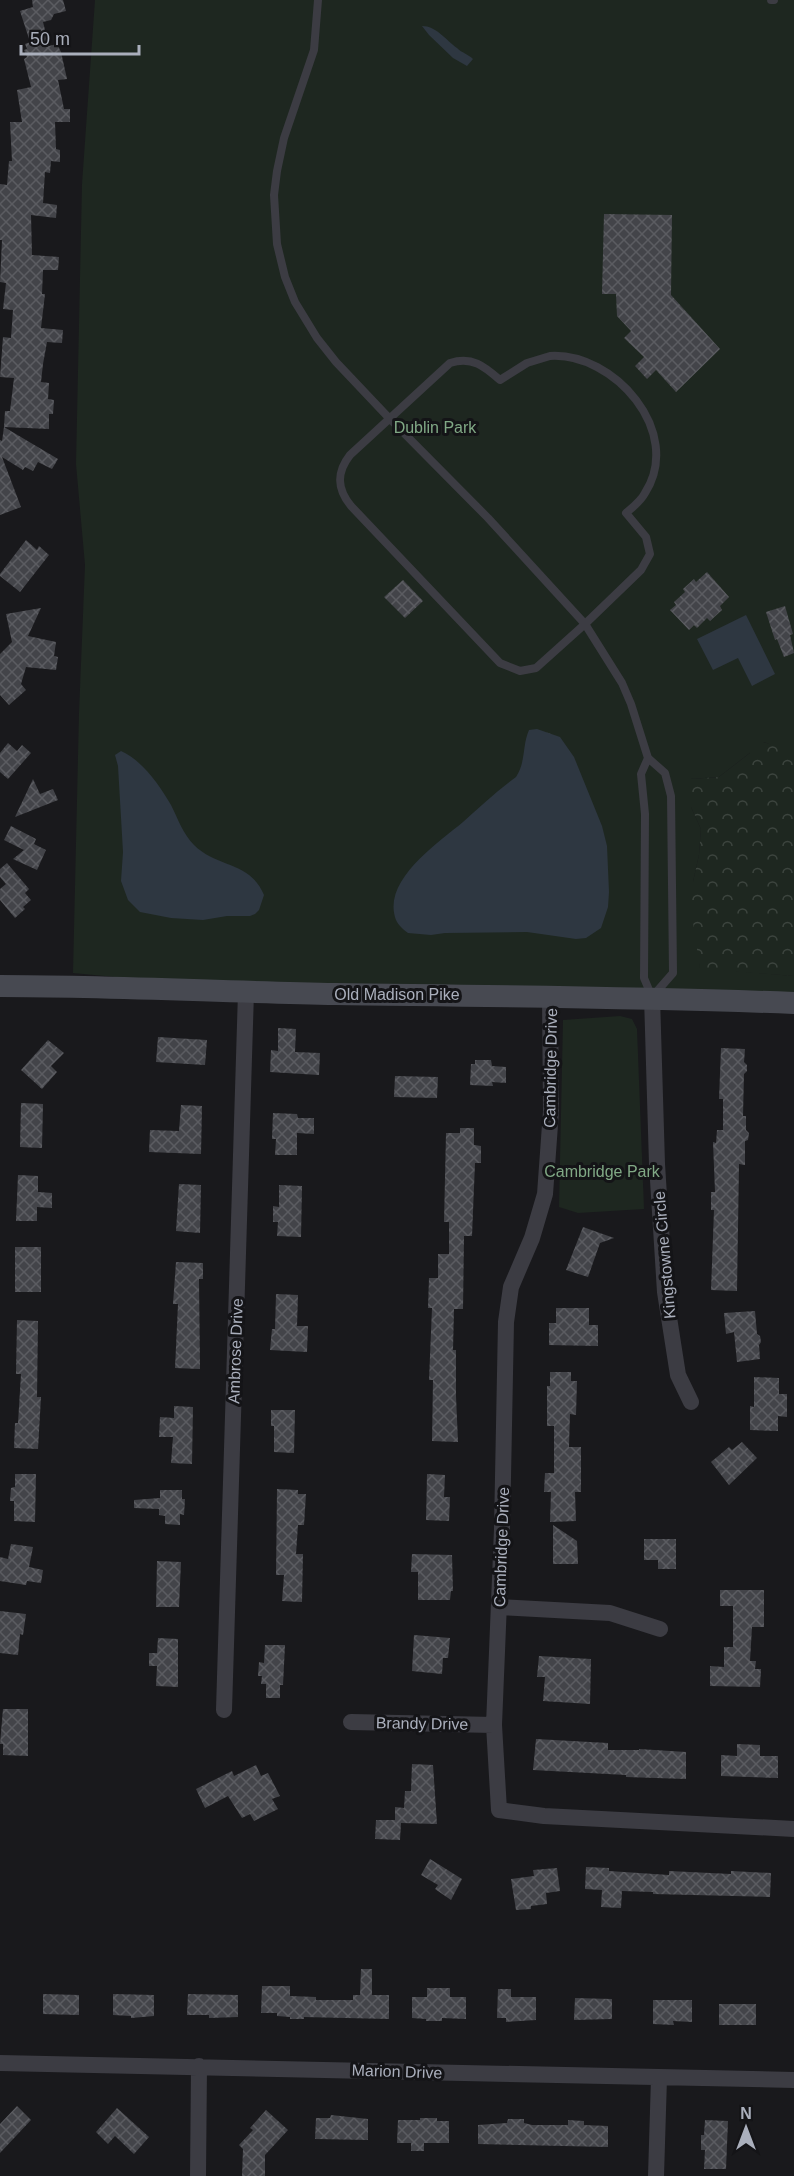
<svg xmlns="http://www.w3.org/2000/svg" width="794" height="2176" viewBox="0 0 794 2176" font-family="Arial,sans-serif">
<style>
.green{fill:#1e2720}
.forest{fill:url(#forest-crowns)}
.water{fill:#2e3741}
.building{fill:url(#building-cross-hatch)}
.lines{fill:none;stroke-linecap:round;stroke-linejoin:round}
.lane{stroke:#3c3c43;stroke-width:8}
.street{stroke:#3c3c43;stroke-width:16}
.secondary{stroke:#474951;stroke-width:22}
.labels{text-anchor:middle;stroke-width:6;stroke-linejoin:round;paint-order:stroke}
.park-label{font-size:16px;fill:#80a885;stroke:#141417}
.street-label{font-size:16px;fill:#aaafbc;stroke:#141417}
</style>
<defs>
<pattern id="forest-crowns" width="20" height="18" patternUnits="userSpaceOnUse" patternTransform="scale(1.5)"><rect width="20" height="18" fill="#1e2720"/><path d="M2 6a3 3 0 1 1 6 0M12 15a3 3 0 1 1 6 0" fill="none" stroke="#3c443e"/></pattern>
<pattern id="building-cross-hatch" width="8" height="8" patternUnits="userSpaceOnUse" patternTransform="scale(1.5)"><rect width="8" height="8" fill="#434449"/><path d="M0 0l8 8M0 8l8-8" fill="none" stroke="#5b5c61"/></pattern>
</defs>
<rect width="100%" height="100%" fill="#19191c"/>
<!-- green -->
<path class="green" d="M95,0H794V748L780,749L764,742L719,777L691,779V807L701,829L699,855L693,882L700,968L794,976V998L178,983L73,973L79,713L85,565L76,464L82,184Z
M620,1016L632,1019L637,1029L644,1209L578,1213L559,1207L563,1020Z"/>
<!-- forest -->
<path class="forest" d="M540,722L549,724L560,737L552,741L532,733Z
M751,739C767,742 778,749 794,748V976L700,969L691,909L693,882L699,855L701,829L691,807V779L719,777L750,753Z"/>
<!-- water -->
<path class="water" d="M422,26C436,26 446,40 457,48C462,53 468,54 473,59L467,66L453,58L429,35Z
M746,615L775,674L752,686L738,658L713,670L697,639Z
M537,729L560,737L574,757L602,826L607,846L609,892L608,907L601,928L586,938L576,939L527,932L445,933L431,935L408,933C404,930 398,925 396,920C381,881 438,843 463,822C480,807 497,791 516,777C526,762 522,746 529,730Z
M121,751C142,760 160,786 171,805C178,819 183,834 194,845C217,868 250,861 264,895L259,910L255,914L250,916H227L203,920L171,918L140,912L128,900L121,881L123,852L118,766L115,755Z"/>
<!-- building -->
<path class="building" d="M32,0H63L66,11L54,14L51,20L43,22L49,46L57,44L61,52L67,79L58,80L64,109H70V122H55L56,149L60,150V162L51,161L50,173L45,172L43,203L57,205L56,218L31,215L32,255L59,257L58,270H43L42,294H45L41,328L63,330L62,343L47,342L43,364L41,382L49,383L48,399L54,400L53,414H49V429L4,427L5,411H10L14,378L0,377L3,337L11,338L13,310L3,309L6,283L0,282L2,240H0V184L7,185L9,161H12L10,122H22L17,90L31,87L24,59L27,57L24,50L27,49L25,44L30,42L20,11L33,7Z
M604,214L672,215L671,295L720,349L676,392L656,370L647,379L635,366L644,357L624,338L631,331L617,316L616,294H602Z
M4,427L58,459L52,469L38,462L33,471L25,467L23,470L2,457L21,507L0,515V440L2,441Z
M26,540L37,550L39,546L49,555L20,592L0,576V574Z
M707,572L729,597L720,606L722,610L710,621L707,618L697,628L694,625L689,630L670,610L676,605L674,602L685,592L683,589L694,579L696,582Z
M403,580L423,601L405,618L384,597Z
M785,606L793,634L790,635L794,653L784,657L777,639L775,640L766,612Z
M41,608L28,636L56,642L54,656L58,657L56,670L26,667L21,684L26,690L9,705L0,695V654L12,642L6,614Z
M8,743L17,751L22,745L31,753L8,779L0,772V753Z
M33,779L40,794L53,789L58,800L15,817Z
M11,826L36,839L34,844L46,850L37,870L13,859L24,850L4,840Z
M7,863L29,889L25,893L31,900L23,907L25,909L15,918L0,900V889L6,884L0,877V869Z
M278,1028L296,1029L295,1052L320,1053L319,1075L270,1072L271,1050L278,1051Z
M158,1037L207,1040L205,1065L156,1062Z
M48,1040L64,1053L51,1066L57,1072L42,1089L21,1070Z
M721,1048L745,1049L744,1062L747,1065V1071L744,1074L743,1116H746V1130L749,1133L748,1140L745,1141V1165L739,1164L737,1291L711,1290L714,1210H711V1192H715L713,1142L716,1143L717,1130H723V1099H719Z
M475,1060H491L492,1066L506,1067V1083L492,1082L493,1086L470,1085L471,1064H475Z
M395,1076L438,1077L437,1098L394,1097Z
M21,1103L43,1104L42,1148L20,1147Z
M181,1105L202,1106L201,1154L149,1152L150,1130L179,1131Z
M273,1113L297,1114L298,1118H314V1134L297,1133V1155H275L276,1139H272Z
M460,1128H474V1145L481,1146V1163H475L472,1236H464L463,1309H454L453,1350H456V1396L458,1442L432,1441L433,1380H429L432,1308H428L429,1278H438V1254H449V1222H444L446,1133H460Z
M18,1175L38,1176V1192L52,1193V1208L37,1207V1221H16Z
M179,1184L201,1185L200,1233L176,1231Z
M279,1185L302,1186L301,1237L277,1236L278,1222H273V1206L279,1207Z
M583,1227L614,1238L600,1243L588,1277L566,1270Z
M15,1247H41V1292H15Z
M176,1262L203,1263V1279H199L200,1369L175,1368L178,1304H173Z
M276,1294L298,1295L297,1326H308L307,1352L270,1350L272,1329H275Z
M556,1308H589V1325H598V1346L549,1345V1323H556Z
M755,1311L757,1334L760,1336L761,1342L759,1345L760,1359L737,1362L734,1332L726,1334L724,1313Z
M17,1320L38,1321L37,1397H41L38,1449L14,1448L15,1423H18L21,1374H16Z
M550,1372H571V1381H577L576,1415L570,1414L569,1447H581V1492H575L576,1521L550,1522L551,1492H544L545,1473H554V1426H547V1386H550Z
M754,1377L779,1378V1394H787V1417L778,1416V1431L750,1430V1406L754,1407Z
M174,1406L193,1407L192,1464L171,1463L173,1437H159L160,1417L174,1418Z
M271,1410H295L294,1453L274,1452V1426H271Z
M742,1442L757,1458L729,1485L711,1462L729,1447L732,1450Z
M15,1474H36L35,1522L14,1521V1501H10L11,1488L15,1487Z
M427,1474L445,1475L444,1497H450L449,1521L426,1520Z
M277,1489L298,1490V1494H306L304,1525H298L296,1554H303L302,1602L282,1601L284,1575H276Z
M160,1490H182V1499H185L184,1515L180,1514V1525L165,1524V1516L159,1515V1509L134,1508V1500L160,1498Z
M553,1525L577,1541L578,1564H553Z
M644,1539H676V1569H658V1560H644Z
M11,1544L33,1547L29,1567L43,1570L41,1583L27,1581L26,1585L0,1581V1557L8,1559Z
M412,1554L452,1555L453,1591H451L450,1600H418V1572H411Z
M157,1561L181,1562L179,1607H156Z
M720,1590H764V1627H752L750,1661H756L755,1669H761L760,1687L710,1686V1666L724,1667V1647H733V1606H720Z
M0,1611L26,1614L23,1635L20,1634L18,1655L0,1653Z
M414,1635L450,1638L448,1658H443L442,1674L412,1671Z
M158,1638L178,1639V1687L156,1686L157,1666H149V1653H157Z
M265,1645H285L283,1685H280V1698H266V1684H261L262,1676H258L259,1662L264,1663Z
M539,1656L591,1659L590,1704L543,1701L545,1677H537Z
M3,1709H28V1756L3,1755V1744H0Z
M536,1739L608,1743V1750H639V1749L686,1752V1779L626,1777V1775L533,1770Z
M737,1744L760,1745V1756H778V1778L721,1776V1755L737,1756Z
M412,1764L433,1765L437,1824L401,1823L400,1840L375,1839L376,1820H395V1807L404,1808L405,1791H411Z
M256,1765L261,1776L268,1773L280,1796L272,1799L278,1809L254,1821L250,1814L242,1818L228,1796L205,1808L196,1789L232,1771L234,1776Z
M430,1859L462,1879L451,1900L435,1889L438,1885L421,1875Z
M586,1867L609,1868V1871L669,1875V1871L731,1874V1871L771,1873L770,1897L653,1894V1892L622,1891L621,1908L601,1907L602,1890L585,1889Z
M557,1868L560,1891L546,1893L547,1904L531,1906V1909L516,1910L511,1879L534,1876L533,1870Z
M361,1969H372V1995H389V2019L304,2017V2019H290V2017L277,2016V2013H261L262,1986H290V1996L316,1997V2000H353V1995H360Z
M427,1988H450V1997H466V2019L442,2018V2021H426V2019L412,2018V1997H427Z
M498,1989H511V1997H536V2020L506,2022V2018H497Z
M43,1994L79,1995V2015L43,2014Z
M113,1994L154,1995V2016L131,2018V2016L113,2015Z
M188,1994L238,1995V2017L209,2018V2015H187Z
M575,1998L612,1999V2019L574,2020Z
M653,2000H692V2022L673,2021L674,2025L653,2024Z
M719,2004H756V2025H719Z
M17,2106L31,2120L0,2153V2124Z
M117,2108L149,2137L134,2154L115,2136L108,2144L96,2132Z
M266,2110L288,2130L265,2155V2176H242L243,2149L239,2145L253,2130L250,2128Z
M331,2115L368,2119V2140L315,2139L316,2118H330Z
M420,2118H437V2121H449V2143H424V2151H411V2143H397L398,2120H420Z
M508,2119H524V2123L532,2125H568V2120L584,2121V2125L608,2126V2147L478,2144V2125L507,2123Z
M705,2120L728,2121L726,2169H704L705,2150H701V2135H704Z"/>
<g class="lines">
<!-- lane -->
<path class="lane" d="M318,0L314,50L284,138L277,171L274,195L277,244L285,277L295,302L317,338L336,362L389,418L488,518L585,624L622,683L631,704L648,758L665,773L671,796L673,973L652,997L644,978L645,814L641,774L648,758
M771,0H774
M550,356C614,352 684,432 645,493C641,501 633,507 626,513L646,537L650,554L641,570L585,624L536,668L520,671L500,663L351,506C337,489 336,473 350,455L450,363C472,356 484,366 500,380L527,363Z"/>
<!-- street -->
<path class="street" d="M550,996L551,1111L545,1194L532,1238L511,1287L506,1322L502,1529L494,1725L499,1810L544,1816L794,1829
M652,997L657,1164L665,1292L678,1375L691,1402
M499,1607L610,1613L660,1629
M224,1710L246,992
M351,1722L494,1725
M0,2063L794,2080
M198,2176L199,2066
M656,2176L659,2078"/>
<!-- secondary -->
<path class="secondary" d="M0,986C112,986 224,992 336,994C489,996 641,997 794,1003"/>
</g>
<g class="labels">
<!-- park labels -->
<g class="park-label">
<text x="435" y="433">Dublin Park</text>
<text x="602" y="1177">Cambridge Park</text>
</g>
<!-- street labels -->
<g class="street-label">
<text x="397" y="1000">Old Madison Pike</text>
<text transform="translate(550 1068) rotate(-89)" y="6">Cambridge Drive</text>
<text transform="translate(664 1255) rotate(-95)" y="6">Kingstowne Circle</text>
<text transform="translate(235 1351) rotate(-88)" y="6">Ambrose Drive</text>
<text transform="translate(501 1547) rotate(-88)" y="6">Cambridge Drive</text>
<text transform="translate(422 1723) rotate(1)" y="6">Brandy Drive</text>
<text transform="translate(397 2071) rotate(2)" y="6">Marion Drive</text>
</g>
</g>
<!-- north arrow -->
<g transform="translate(746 2128)" stroke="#141417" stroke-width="4.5" paint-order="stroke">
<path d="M0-4.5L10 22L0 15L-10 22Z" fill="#aaafbc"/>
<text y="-9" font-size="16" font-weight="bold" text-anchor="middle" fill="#aaafbc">N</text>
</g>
<!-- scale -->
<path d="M21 45v9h118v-9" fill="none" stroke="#aaafbc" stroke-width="3"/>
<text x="30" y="45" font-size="18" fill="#aaafbc" stroke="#141417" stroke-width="4.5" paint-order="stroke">50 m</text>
</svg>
